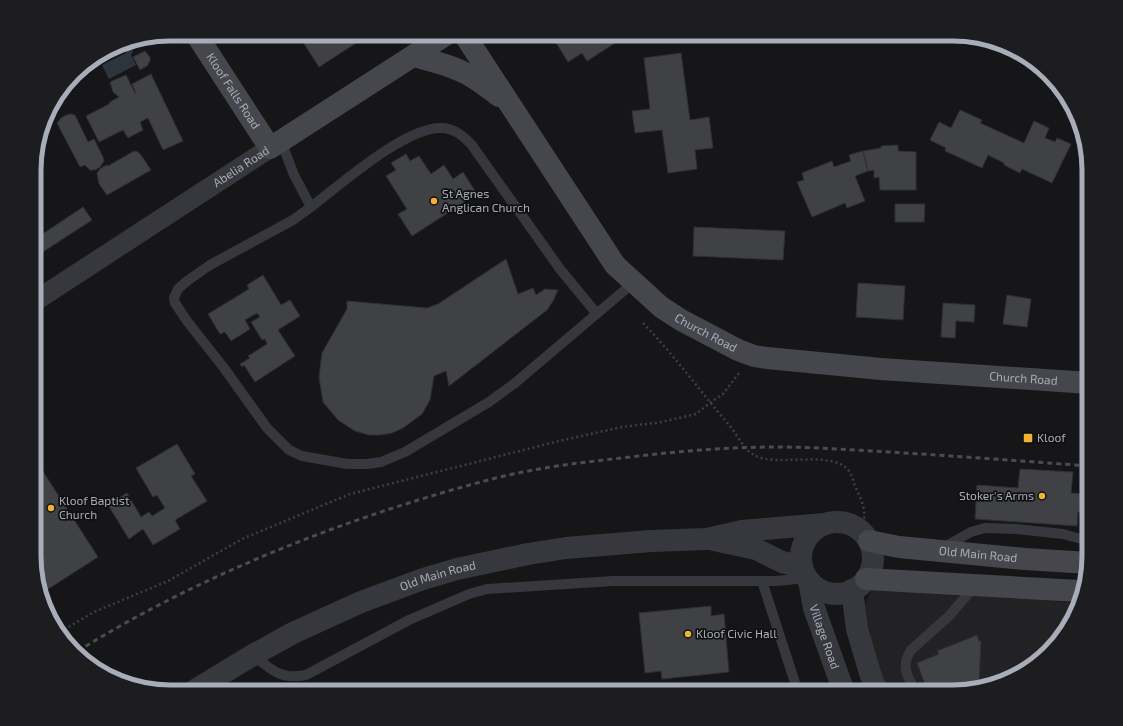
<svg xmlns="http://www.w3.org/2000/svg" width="1123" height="726" viewBox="0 0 1123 726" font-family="'Exo 2',sans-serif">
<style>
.built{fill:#222225}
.water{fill:#2c353c}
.building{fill:#404145;stroke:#303034}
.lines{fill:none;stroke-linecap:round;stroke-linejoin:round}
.path{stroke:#3d3f44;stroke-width:2.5;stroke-dasharray:2 3;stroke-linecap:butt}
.service{stroke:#37383d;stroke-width:10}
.minor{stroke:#37383d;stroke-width:20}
.tertiary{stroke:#37383d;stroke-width:22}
.secondary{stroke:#45474d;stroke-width:22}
.rail{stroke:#4a4c52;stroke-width:3;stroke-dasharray:5 4;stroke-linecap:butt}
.poi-dot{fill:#f2b134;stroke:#111113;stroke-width:1.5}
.labels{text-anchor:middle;stroke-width:3.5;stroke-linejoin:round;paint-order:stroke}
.street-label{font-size:12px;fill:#a8adb8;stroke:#111113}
.poi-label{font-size:12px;fill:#a8adb8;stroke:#111113;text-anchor:start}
.rim{fill:none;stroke:#a8adb8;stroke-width:5}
</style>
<rect width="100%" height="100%" fill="#161618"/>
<!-- built -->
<path class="built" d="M885,583L1076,603L1066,631L1021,674L962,692H883L870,655L865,604L872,590Z"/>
<!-- water -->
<path class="water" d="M127,48H132L133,51L131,55L136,65L109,79L102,65L126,53Z"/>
<!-- building -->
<path class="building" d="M298,34H370L319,67Z
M567,34H609L615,43L587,61L582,53L568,62L555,41Z
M145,51L150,57V61L147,66L140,70L133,57Z
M681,53L690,120L709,117L713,148L695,150L697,169L668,173L662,130L635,133L632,111L650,109L644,58Z
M151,74L183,141L163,150L148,118L140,122L143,130L128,138L123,130L99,142L86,116L109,104L110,102L119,97L113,92L110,82L126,75L135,93H136L132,84Z
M960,110L982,120L980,123L1024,143L1034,121L1049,128L1045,138L1055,142L1057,138L1071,144L1052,183L1022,169L1020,173L1004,165V163L988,155L982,168L945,151L946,148L930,140L939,122L951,128Z
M71,114L75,115L88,142L94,139L103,157L104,161L100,167L95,170H90L85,165L80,167L57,123L61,118L66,115Z
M898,145V151L916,152V190H880L879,177L874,178V170L868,171L863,151L881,148V146Z
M134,151L138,152L141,155L151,170L107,195L99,184L97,173L101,168L107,165L108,166Z
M863,151L868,171L855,176L865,201L847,208L845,203L812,217L797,182L804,180L802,173L832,161L834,167L851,161L849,155Z
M406,154L410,161L419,156L431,174L444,165L453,179L463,172L477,194L412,236L398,214L407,209L386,176L396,170L391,163Z
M895,204H925L924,222H895Z
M83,207L92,220L35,257V239Z
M694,227L785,231L783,260L693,256Z
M506,259L518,294L533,288L536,295L545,289L558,290L553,301L547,310L449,386L446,371L434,376L430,400L422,414L403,428L392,433L380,435H369L355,431L338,420L323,402L319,377L322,353L347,309V301L427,308L438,304Z
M263,275L281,305L290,300L300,316L278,330L295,356L255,382L244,365L242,367L240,364L250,358L248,356L267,344L265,339L262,340L251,322L260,317L257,313L245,320L250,329L231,341L225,332L220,334L208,314L249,289L247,285Z
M858,283L905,286L903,320L856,317Z
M1007,295L1031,299L1027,327L1003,324Z
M943,303L975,305L974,322L956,321L955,338L941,337Z
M177,444L195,474L191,476L207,501L175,520L180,529L153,545L143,529L129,539L108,505L127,493L141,517L149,512L152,516L165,508L157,495L153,497L136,468Z
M35,459L98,557L42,593L35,574Z
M1020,469L1073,472L1071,493L1089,494V512H1078L1077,526L975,519L977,485L1018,488Z
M711,606V616L724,614L729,672L662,679L661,671L645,673L639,613Z
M977,635L979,641H981L979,684L960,692H928L917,663L939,654L937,651Z"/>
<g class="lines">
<!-- path -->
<path class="path" d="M643,323C674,355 700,391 729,425C737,434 743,449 754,455C776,468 830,449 848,470C852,474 853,481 855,486C860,497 866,508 864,521
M60,632L94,612L168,581L242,539L350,494L559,441L622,427L662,422L696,414L711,402L723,394L739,373"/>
<!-- service -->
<path class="service" d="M281,141L294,175L311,207L293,220L210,265L187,281L178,289L174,298L175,303L187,321L224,368L267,428L289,450L302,456L347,464H367L381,462L405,452L489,402L515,383L633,283
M311,207C340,185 407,125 443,128C455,129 463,136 471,144L560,269L597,314
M944,547L971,532L985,528L1016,529L1063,534L1085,540L1089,544
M762,581L798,692
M253,655C271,670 281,680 306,675L409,620L469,594L487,589L613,581H776L807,578
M915,692C908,675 900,668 911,650L949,616L975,586"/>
<!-- minor -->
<path class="minor" id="s1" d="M35,301L270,148"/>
<!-- tertiary -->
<g class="tertiary">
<circle cx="837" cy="558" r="36"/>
<path d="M714,540L756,549L782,562L802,567"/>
<path id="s2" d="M809,581L814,608L844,692"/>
<path d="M852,590L857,629L870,673L877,692"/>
<path id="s3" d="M192,692L253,655L293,633L361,602L423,579L457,569L528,554L566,548L651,541L707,539L742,531L825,524"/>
</g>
<!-- secondary -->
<g class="secondary">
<path id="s4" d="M196,34L270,148L447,34"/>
<path id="s5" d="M464,34L615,265L661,307L681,320L738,350L754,356L767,358L881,369L1089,383"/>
<path d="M414,56C428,60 443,63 456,69C472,75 486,86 499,96"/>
<path id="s6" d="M869,541L899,547L1025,559L1089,563"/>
<path d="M866,579L1080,591"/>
</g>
<!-- rail -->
<path class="rail" d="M78,651C203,573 353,515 496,478C540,467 585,462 631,457C680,451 729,447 778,447C815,447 852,450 889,452C955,456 1022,461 1089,466"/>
</g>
<!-- markers -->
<g class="poi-dot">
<circle cx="434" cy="201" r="4"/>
<rect x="1023" y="433" width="10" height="10" rx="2"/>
<circle cx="1042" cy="496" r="4"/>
<circle cx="51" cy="508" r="4"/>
<circle cx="688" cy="634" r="4"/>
</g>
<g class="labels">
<!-- street labels -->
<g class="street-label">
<text dy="4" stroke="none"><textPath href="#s4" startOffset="68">Kloof Falls Road</textPath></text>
<text dy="4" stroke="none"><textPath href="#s1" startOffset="246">Abelia Road</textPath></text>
<text dy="4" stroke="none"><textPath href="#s5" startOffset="390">Church Road</textPath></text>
<text dy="4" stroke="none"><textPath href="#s5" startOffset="714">Church Road</textPath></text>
<text dy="4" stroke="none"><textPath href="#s6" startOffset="110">Old Main Road</textPath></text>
<text dy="4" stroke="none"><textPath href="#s3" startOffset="273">Old Main Road</textPath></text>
<text dy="4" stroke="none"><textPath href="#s2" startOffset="58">Village Road</textPath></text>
</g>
<!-- poi labels -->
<g class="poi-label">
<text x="442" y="198">St Agnes<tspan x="442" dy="14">Anglican Church</tspan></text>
<text x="1037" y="442">Kloof</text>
<text x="1034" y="500" text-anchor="end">Stoker's Arms</text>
<text x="59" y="505">Kloof Baptist<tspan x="59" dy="14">Church</tspan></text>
<text x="696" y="638">Kloof Civic Hall</text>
</g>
</g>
<!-- crop -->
<path d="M0 0H1123V726H0ZM170 41H953A129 129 0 0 1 1082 170V556A129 129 0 0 1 953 685H170A129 129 0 0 1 41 556V170A129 129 0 0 1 170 41Z" fill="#1d1d20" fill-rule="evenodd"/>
<path class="rim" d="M170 41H953A129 129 0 0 1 1082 170V556A129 129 0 0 1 953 685H170A129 129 0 0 1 41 556V170A129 129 0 0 1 170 41Z"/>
</svg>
